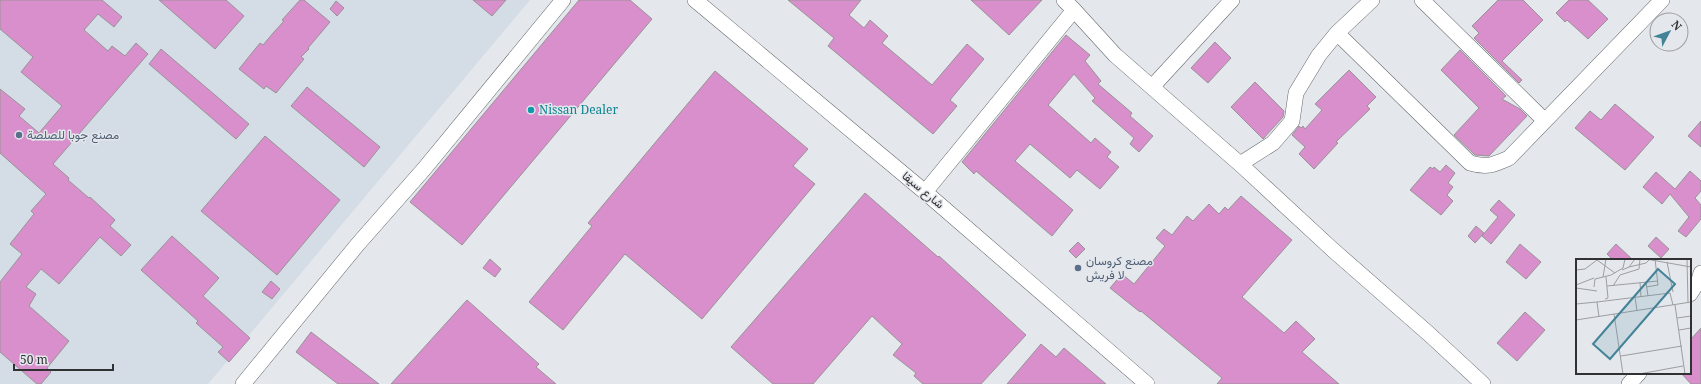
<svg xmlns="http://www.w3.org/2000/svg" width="1701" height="384" viewBox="0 0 1701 384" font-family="'Noto Serif',Vazirmatn,serif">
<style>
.built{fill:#d4dce6}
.building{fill:#da8fcd;stroke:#979396}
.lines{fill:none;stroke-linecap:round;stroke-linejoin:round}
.minor-casing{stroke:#676a6e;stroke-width:16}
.minor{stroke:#fff;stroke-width:15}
.culture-dot{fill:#0f9aa8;stroke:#e4e7ec;stroke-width:1.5}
.service-dot{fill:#5c6f8a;stroke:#e4e7ec;stroke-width:1.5}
.labels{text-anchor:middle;stroke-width:3;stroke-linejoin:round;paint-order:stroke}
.culture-label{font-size:12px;fill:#0d838f;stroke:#e4e7ec;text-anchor:start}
.service-label{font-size:12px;fill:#4e5e75;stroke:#e4e7ec;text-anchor:start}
.street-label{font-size:12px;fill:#303133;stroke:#e4e7ec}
.inset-road{fill:none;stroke:#9c9ea2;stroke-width:1}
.view{fill:#448397;fill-opacity:0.15;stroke:#448397;stroke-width:2}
.inset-edge{fill:none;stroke:#303133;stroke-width:2}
</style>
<rect width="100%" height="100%" fill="#e4e7ec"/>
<!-- built -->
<path class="built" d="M0,0H530L208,384H0Z"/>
<!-- building -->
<path class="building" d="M0,0H102L122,17L114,27L98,14L84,30L108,51L112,46L125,56L136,43L148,54L53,164L69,178L68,180L89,198L90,197L115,220L110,226L131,245L121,256L100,237L59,284L41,269L26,287L36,294L29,306L69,341L47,368L51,372L41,384H37L0,352V282L22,254L10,244L34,214L31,211L46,194L0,153V89L25,109L19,116L39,133L62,106L21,72L33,57L0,29Z
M159,0H226L244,16L215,49Z
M300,0H304L330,22L308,48L309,49L301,57L304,59L276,93L266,86L264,89L239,69L260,43L263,45L274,32L284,21L282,20Z
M473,0H506L492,16Z
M579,0H630L652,19L462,245L410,202Z
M788,0H861L849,15L864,28L870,20L888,36L882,43L932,85L967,44L984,59L950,100L957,106L933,134L828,46L834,38Z
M971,0H1042L1009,35Z
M1498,0H1523L1543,20L1502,61L1522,80L1519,83L1474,38L1479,33L1472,26Z
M1569,0H1588L1608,19L1588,39L1567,20L1565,22L1556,13Z
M336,1L344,8L337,16L330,9Z
M1066,35L1090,55L1085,61L1101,81L1098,84L1132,113L1130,116L1153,136L1139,152L1130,144L1134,138L1092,101L1095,98L1074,74L1048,105L1091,143L1095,138L1111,152L1107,157L1119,167L1100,189L1077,170L1070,178L1030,144L1015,161L1073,210L1052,236L976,171L974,174L962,162Z
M1215,42L1231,58L1208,83L1191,68Z
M161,49L249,124L236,139L149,64Z
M1460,50L1506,96L1502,99L1520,109L1527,116L1489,156L1475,155L1454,135L1479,108L1441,70Z
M1349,70L1376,97L1367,106L1370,109L1336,142L1338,143L1314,169L1299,154L1305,147L1292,135L1299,126L1301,128L1303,126L1305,129L1322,110L1315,104Z
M715,71L808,149L793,166L815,184L702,319L625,254L563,330L529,302L592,226L588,223Z
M1255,82L1284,111L1283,117L1263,139L1231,107Z
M307,87L380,147L364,167L291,106Z
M1615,104L1654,137L1625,170L1575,128L1590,111L1601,120Z
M1701,121V147L1688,136Z
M265,136L340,200L277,275L201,211Z
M1446,165L1455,173L1448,183L1453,187L1447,195L1453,201L1441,215L1410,190L1430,167L1433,169L1434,167L1440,172Z
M1690,171L1701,181V191L1695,198L1701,205V219L1686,237L1678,231L1689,217L1670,194L1662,204L1643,187L1656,172L1675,189Z
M865,193L938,257L939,256L1026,335L981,384H923L914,376L916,373L893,355L902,344L872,316L813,384H773L731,347Z
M1241,196L1292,240L1242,297L1284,333L1296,321L1315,339L1302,352L1339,384H1217L1222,378L1141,311L1140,312L1110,288L1122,274L1134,284L1165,246L1156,238L1164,229L1172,235L1187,216L1193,221L1209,204L1219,214L1225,207L1228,210Z
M1499,200L1515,215L1491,244L1482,236L1498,217L1490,210Z
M1476,226L1484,233L1475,243L1468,236Z
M172,236L219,278L203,296L250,338L229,362L218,352L223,347L196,323L198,321L141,270Z
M1656,237L1669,249L1661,258L1648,246Z
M1078,242L1085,249L1076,258L1069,251Z
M1520,244L1541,262L1526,279L1506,262Z
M1616,244L1633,260H1613L1607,254Z
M490,259L501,269L495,277L483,268Z
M271,281L280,289L272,299L262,292Z
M467,300L539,364L536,367L556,384H391Z
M1525,312L1545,330L1517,361L1497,343Z
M1701,328V384H1691L1681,373H1690V340Z
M311,332L379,384H338L296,352Z
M1041,344L1056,357L1064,348L1106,384H1007Z"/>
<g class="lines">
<defs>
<path id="minor" d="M695,0L925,192L1147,384
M1064,0L1074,10L1115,55L1240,164L1333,250L1429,334L1483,384
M1422,0L1545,121
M1337,33L1470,163C1487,168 1493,165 1509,158L1662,0
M1152,87L1232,0
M1240,164L1273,143L1292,121L1296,93L1319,55L1337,33L1372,0
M925,192L1074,10
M1690,294L1699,280L1701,273
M243,384L358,244L424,169L563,0
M1629,384L1639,373"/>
</defs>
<!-- minor casing -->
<use href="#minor" class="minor-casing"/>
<!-- minor -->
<use href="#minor" class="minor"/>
</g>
<!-- markers -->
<circle class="culture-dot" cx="531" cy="110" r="4"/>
<g class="service-dot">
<circle cx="19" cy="135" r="4"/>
<circle cx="1078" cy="268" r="4"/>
</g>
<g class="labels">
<!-- culture labels -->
<g class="culture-label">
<text x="539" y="114">Nissan Dealer</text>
</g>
<!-- service labels -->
<g class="service-label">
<text x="27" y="139">مصنع جوبا للصلصة</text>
<text x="1086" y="265">مصنع كروسان<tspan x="1086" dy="14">لا فريش</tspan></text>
</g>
<!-- street labels -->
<g class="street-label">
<text transform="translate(923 190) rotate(40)" y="4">شارع سيقا</text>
</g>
</g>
<!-- overview -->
<g transform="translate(1576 259)">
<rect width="115" height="115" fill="#e4e7ec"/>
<path class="inset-road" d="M70,0L115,8M111,0L112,44M91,3L97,33M53,8L70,4L73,1M0,11L9,10L21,1L39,14M46,11L53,8L59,0M27,18L30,0M64,23L65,38M70,23L72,37M0,26L18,19M31,27L82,22M37,27L44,16L63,10L64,0M18,28L19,20L35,16L47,9L49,0M70,28L82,26L79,0M0,29L21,32M59,38L61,52M29,40L32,39L30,18M21,43L94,34L97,46M0,45L21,43L23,58M99,46L109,115M38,55L47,115M101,59L115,57M0,61L115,43M103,71L115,69M45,97L106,87M63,115L107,107"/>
<path class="view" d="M82,10L99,25L34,100L17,85Z"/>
<rect width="115" height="115" class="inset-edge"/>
</g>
<!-- north arrow -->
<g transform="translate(1669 32) rotate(49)"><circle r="19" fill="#e4e7ec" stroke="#9c9ea2"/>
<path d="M0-3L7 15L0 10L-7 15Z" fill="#448397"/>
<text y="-6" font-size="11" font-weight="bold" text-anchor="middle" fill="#303133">N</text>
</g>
<!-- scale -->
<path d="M14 364v6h99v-6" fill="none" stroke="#303133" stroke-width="2"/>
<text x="20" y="364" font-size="12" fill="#303133" stroke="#e4e7ec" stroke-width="3" paint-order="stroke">50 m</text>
</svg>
